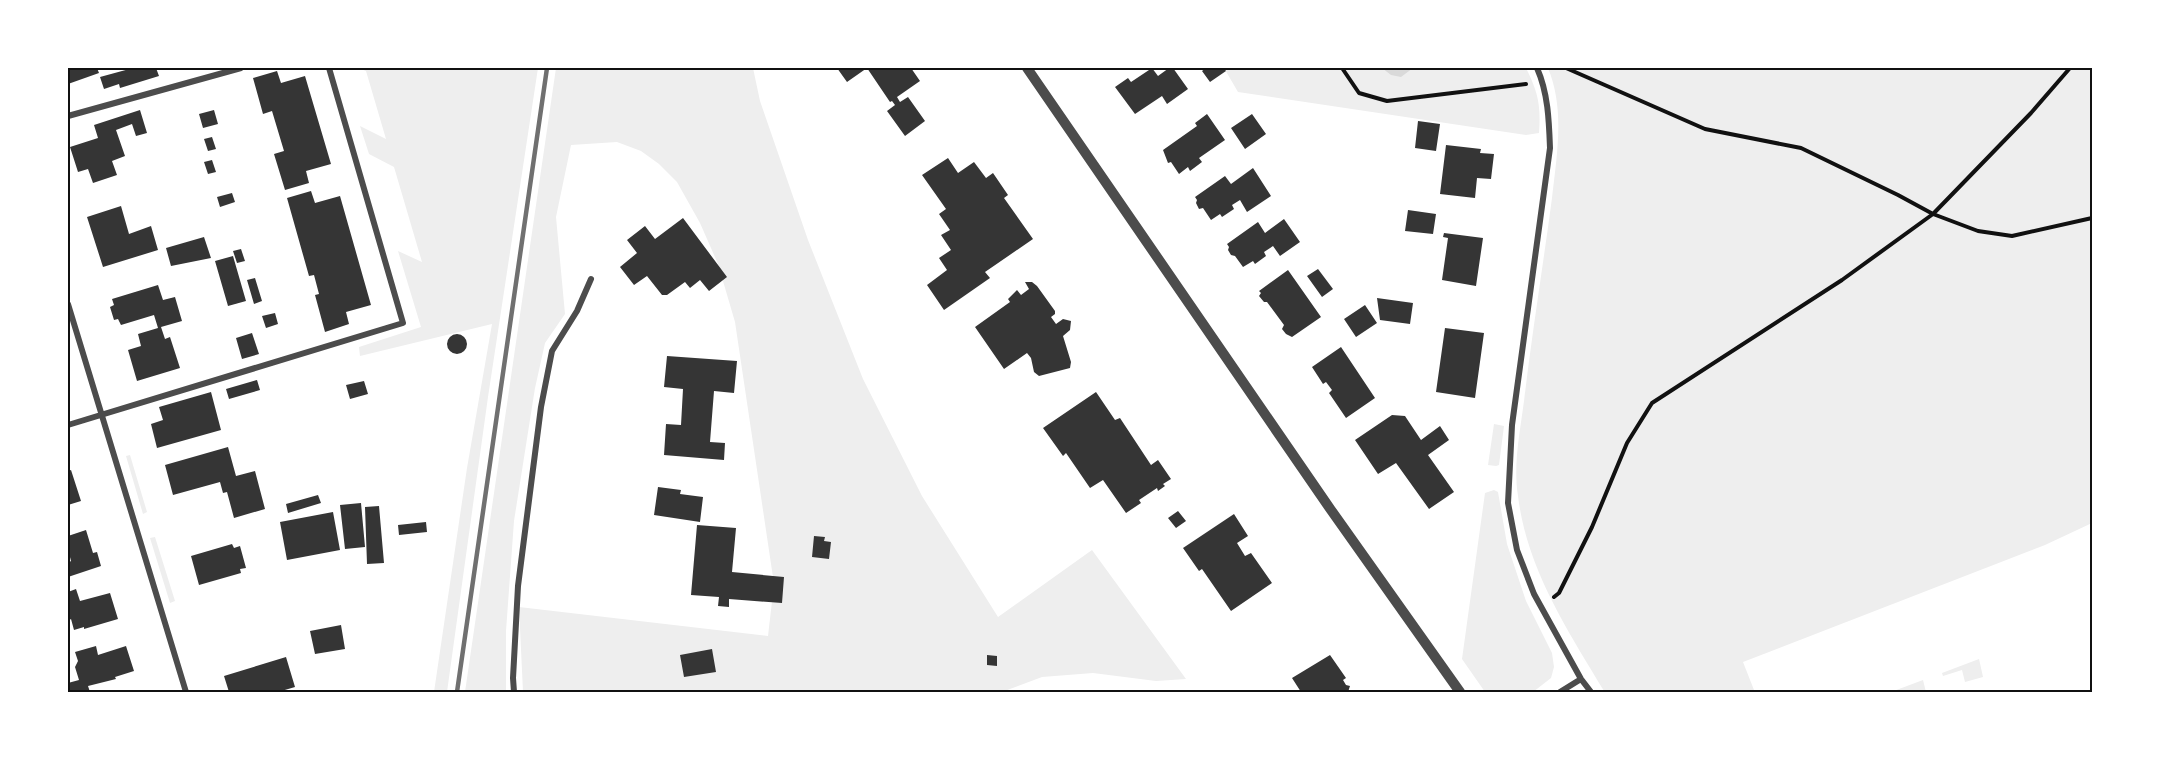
<svg xmlns="http://www.w3.org/2000/svg" width="2160" height="760" viewBox="0 0 2160 760" font-family="Quicksand,sans-serif">
<style>
.green{fill:#eee}
.water{fill:#d9d9d9}
.building{fill:#353535}
.lines{fill:none;stroke-linecap:round;stroke-linejoin:round}
.path{stroke:#111;stroke-width:4}
.minor{stroke:#4c4c4c;stroke-width:6}
.tertiary{stroke:#4c4c4c;stroke-width:10}
.rail{stroke:#707070;stroke-width:4.5}
.neatline{fill:none;stroke:#111;stroke-width:2}
</style>
<rect width="100%" height="100%" fill="#fff"/>
<!-- green -->
<path class="green" d="M358,68H538L488,397L447,692H434L467,468L492,324L360,356L359,347L421,327L398,251L422,262L394,167L369,154L360,126L386,139L366,71Z
M556,68H753L760,101L808,240L863,379L922,496L998,617L1092,550L1186,679L1156,681L1093,673L1042,677L1002,692H902L900,690L897,692H523L519,607L768,636L774,584L735,322L718,264L700,223L677,182L659,164L641,151L617,142L571,145L556,217L565,314L545,343L535,388L514,521L506,631V692H465Z
M1224,68H1526C1538,92 1541,105 1539,133L1526,135L1238,92Z
M1548,68H2092V523L2045,545L1743,662L1754,690L1751,692L1604,691C1567,629 1527,569 1518,496C1513,465 1520,432 1524,401C1532,333 1543,266 1552,198C1557,154 1565,109 1548,68Z
M1494,424L1504,426L1499,465L1496,466L1488,465Z
M130,455L147,512L143,514L126,456Z
M1494,490L1498,492L1507,544L1526,601L1552,653L1554,667L1551,678L1533,692H1485L1462,659L1485,493Z
M155,537L175,601L170,603L150,538Z
M1979,659L1983,677L1965,682L1962,670L1943,676L1942,673Z
M1923,680L1926,692H1891Z"/>
<!-- water -->
<path class="water" d="M1382,68H1413L1401,77L1391,75Z"/>
<!-- building -->
<path class="building" d="M68,68H97L99,73L68,84Z
M133,68H156L159,76L120,88L119,84L104,89L100,77Z
M837,68H911L920,81L897,97L900,102L908,97L925,121L905,136L887,111L895,105L892,101L890,102L867,68L847,82Z
M1152,68L1158,76L1169,68H1173L1188,89L1167,104L1162,96L1135,114L1115,87L1128,78L1131,82Z
M1206,68H1224L1226,71L1210,82L1202,71Z
M277,71L281,83L305,76L331,164L306,171L309,183L285,190L274,154L284,151L272,111L263,114L253,78Z
M140,110L147,133L136,136L132,124L116,130L125,156L112,161L117,175L93,183L88,169L78,172L70,147L98,138L94,125Z
M214,110L218,124L203,128L199,114Z
M1207,114L1225,140L1199,158L1202,162L1190,171L1188,167L1179,174L1171,162L1168,163L1163,150L1197,126L1195,123Z
M1252,114L1266,134L1245,149L1231,128Z
M1418,121L1440,124L1436,151L1415,148Z
M212,137L216,149L208,151L204,139Z
M1446,145L1481,149L1480,153L1494,154L1491,179L1477,178L1475,198L1440,194Z
M948,158L958,173L974,162L986,178L993,173L1008,195L1004,198L1033,239L985,272L990,278L944,310L927,285L947,270L939,258L951,250L941,235L950,230L939,214L946,209L922,175Z
M212,160L216,172L208,174L204,162Z
M1253,168L1271,196L1247,212L1240,200L1232,205L1234,209L1222,217L1220,214L1211,220L1203,208L1199,209L1196,203L1197,200L1195,197L1225,176L1231,184Z
M311,191L315,203L340,196L371,305L346,312L349,324L325,332L315,295L319,294L314,275L309,276L287,198Z
M232,193L235,202L220,207L217,197Z
M121,206L129,234L151,226L158,250L103,267L87,217Z
M1408,210L1436,214L1433,234L1405,231Z
M683,218L727,277L709,291L700,280L690,288L685,282L667,295H662L647,276L634,285L620,267L637,253L627,240L645,226L655,239Z
M1284,219L1300,242L1280,256L1273,246L1264,252L1266,256L1255,264L1253,261L1243,267L1235,256L1231,255L1228,250L1229,247L1227,244L1258,222L1265,233Z
M1444,233L1483,238L1476,286L1442,280L1448,238L1443,237Z
M204,237L211,258L171,266L166,248Z
M241,249L245,261L237,263L233,251Z
M233,256L246,301L228,306L215,261Z
M1318,269L1333,289L1322,297L1307,276Z
M1288,270L1321,317L1292,337L1286,334L1282,329L1284,325L1267,302H1264L1259,296L1261,293L1259,291Z
M255,278L262,301L254,304L247,280Z
M1025,282H1032L1037,286L1055,311V314L1051,317L1056,324L1063,319L1071,321L1070,330L1063,336L1071,362L1070,368L1039,376L1034,372L1031,358L1027,353L1004,369L975,327L1010,302L1008,299L1017,290L1021,295L1029,289Z
M158,285L163,300L175,297L182,321L161,327L165,339L170,337L180,368L137,381L128,350L141,346L138,334L158,328L154,315L121,325L118,319L114,320L110,307L114,305L112,299Z
M1377,298L1413,303L1410,324L1380,320Z
M1365,305L1377,323L1356,337L1344,319Z
M275,313L278,324L266,328L262,316Z
M1445,328L1484,333L1475,398L1436,392Z
M252,333L259,354L242,359L236,338Z
M447 344a10 10 0 1 1 20 0a10 10 0 1 1-20 0Z
M1341,347L1375,398L1346,418L1329,393L1332,390L1326,382L1323,384L1312,367Z
M667,356L737,361L734,393L714,391L710,442L725,443L724,460L664,455L666,424L681,425L683,389L664,387Z
M257,380L260,390L229,399L226,389Z
M364,381L368,394L350,399L346,385Z
M211,392L221,430L157,448L151,424L163,420L159,407Z
M1096,392L1115,420L1120,418L1151,465L1158,460L1171,479L1163,484L1165,486L1158,491L1157,488L1139,500L1141,503L1126,513L1103,480L1090,488L1066,453L1063,456L1043,428Z
M1392,415L1405,416L1421,440L1440,426L1449,440L1428,455L1454,492L1429,509L1396,463L1378,474L1355,440Z
M228,447L236,476L255,471L265,509L234,518L227,492L223,493L220,482L173,495L165,465Z
M71,470L81,501L68,505V471Z
M658,487L681,490L680,494L703,497L700,522L654,515Z
M318,495L321,503L288,513L286,504Z
M361,503L365,547L345,549L340,505Z
M379,506L384,563L367,564L365,507Z
M1178,511L1186,521L1176,528L1168,518Z
M333,512L340,550L287,560L280,522Z
M1234,514L1248,536L1237,543L1245,556L1251,553L1272,583L1231,611L1202,569L1199,571L1183,548Z
M426,522L427,532L399,535L398,525Z
M697,525L736,528L732,572L784,577L782,603L729,599V607L718,606L719,597L691,595Z
M86,530L93,553L97,552L101,566L68,577V563L71,561L68,549V536Z
M814,536L825,537L824,541L831,542L829,559L812,557Z
M232,544L234,548L240,546L246,568L240,569L241,573L199,585L191,556Z
M76,589L80,601L110,593L118,619L84,629V627L74,630L71,619L68,621V592Z
M341,625L345,649L315,654L310,631Z
M96,646L98,655L126,646L134,671L115,677L116,679L88,686L90,692H68V683L79,680L75,667L78,661L75,652Z
M712,649L716,672L684,677L680,655Z
M987,655L997,656V666L987,665Z
M1330,655L1346,678L1343,680L1346,685L1350,686L1348,692H1301L1292,678Z
M286,657L295,687L278,692H229L224,676Z"/>
<g class="lines">
<!-- path -->
<path class="path" d="M1342,68L1359,93L1387,101L1526,84
M1566,68L1705,129L1801,148L1898,195L1933,214L1978,231L2012,236L2092,218
M1554,597L1559,593L1592,527L1627,443L1652,403L1842,280L1933,214L2031,113L2070,68"/>
<!-- minor -->
<path class="minor" d="M1537,68C1548,93 1549,120 1550,148L1512,425L1508,503L1517,550L1534,594L1581,679L1591,692
M68,116L241,68
M68,304L186,692
M68,425L403,323L329,68
M514,692L513,678L518,586L541,407L552,351L577,311L591,279
M1560,692L1581,679"/>
<!-- tertiary -->
<path class="tertiary" d="M1027,68L1331,510L1460,692"/>
<!-- rail -->
<path class="rail" d="M457,692L547,68"/>
</g>
<!-- border -->
<rect width="2160" height="760" fill="none" stroke="#ffffff" stroke-width="138"/>
<rect x="69" y="69" width="2022" height="622" class="neatline"/>
</svg>
